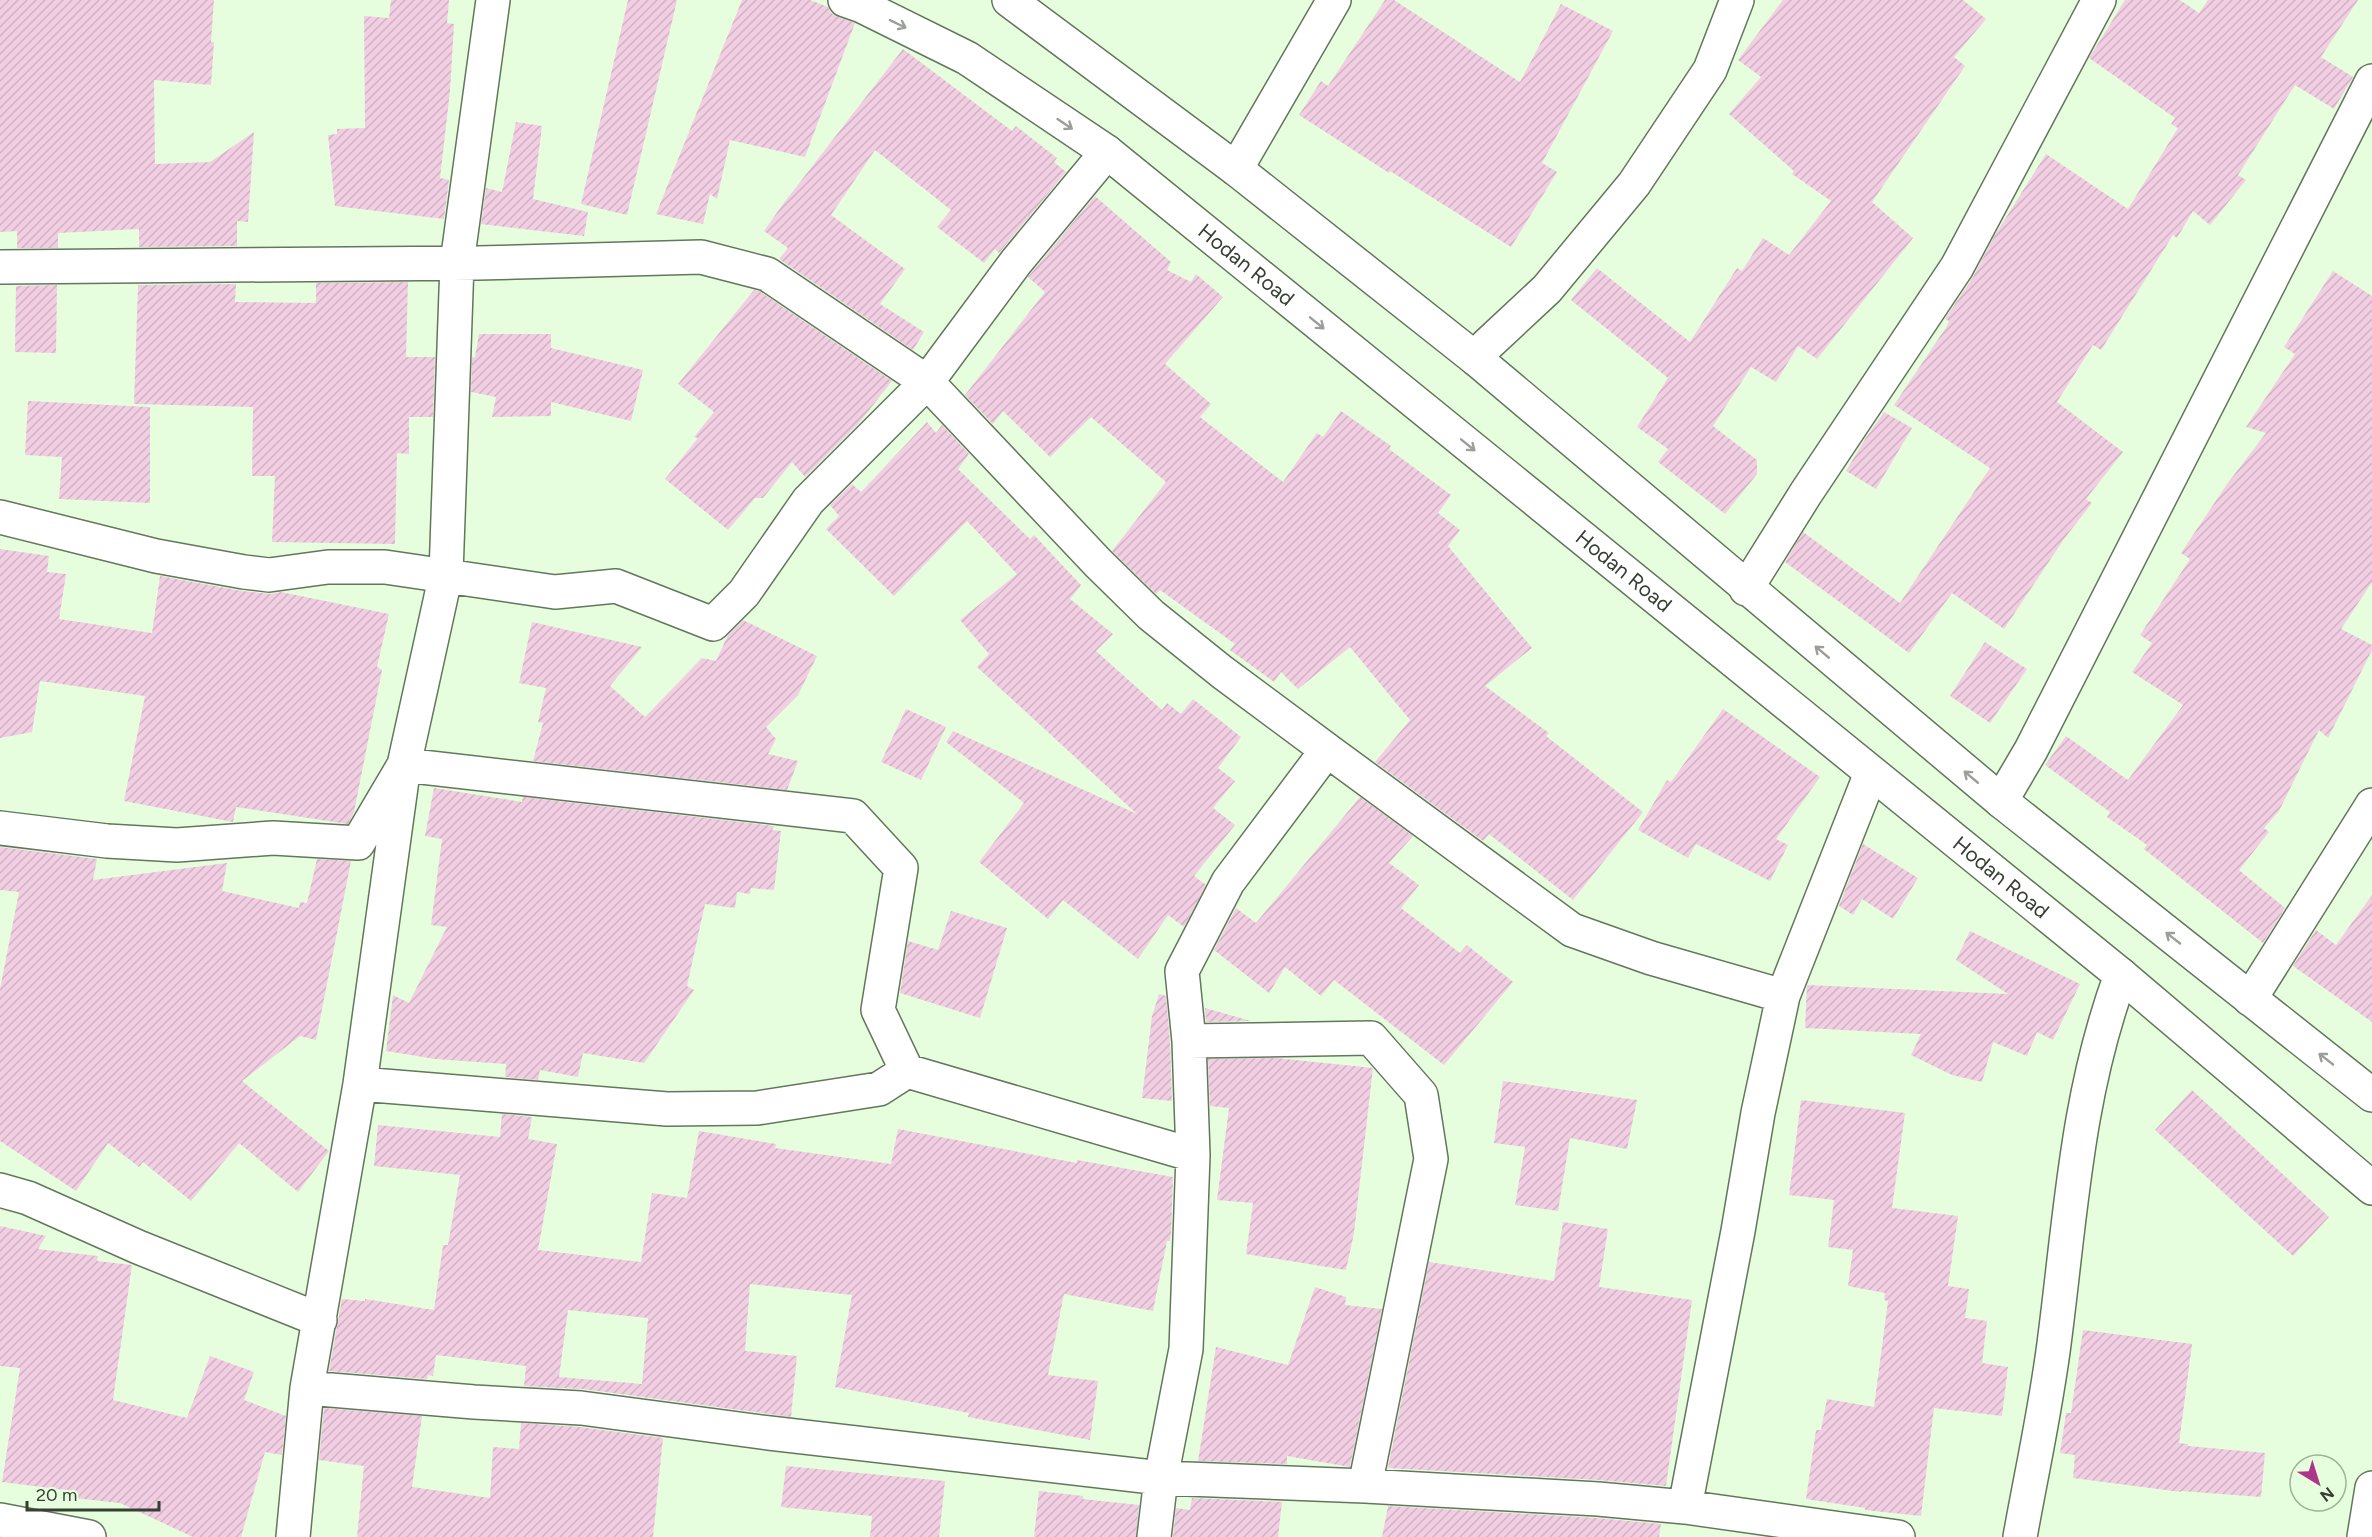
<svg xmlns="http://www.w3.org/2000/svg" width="2372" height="1537" viewBox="0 0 2372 1537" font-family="Figtree,sans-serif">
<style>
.building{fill:url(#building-hatch);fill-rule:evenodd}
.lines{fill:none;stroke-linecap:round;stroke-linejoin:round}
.street-casing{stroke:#62775c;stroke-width:36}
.secondary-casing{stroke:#62775c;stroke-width:36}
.street{stroke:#fff;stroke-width:33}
.secondary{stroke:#fff;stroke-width:33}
.oneway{stroke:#9a9f99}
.labels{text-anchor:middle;stroke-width:6;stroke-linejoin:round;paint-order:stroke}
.street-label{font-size:21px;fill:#353f33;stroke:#e6fede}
</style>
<defs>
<pattern id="building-hatch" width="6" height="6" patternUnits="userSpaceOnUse" patternTransform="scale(1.5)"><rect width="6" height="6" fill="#f2cee3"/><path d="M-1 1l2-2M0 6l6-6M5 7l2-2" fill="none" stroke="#d0b2c3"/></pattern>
</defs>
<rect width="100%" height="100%" fill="#e6fede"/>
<!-- building -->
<path class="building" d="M0,0H214L211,42H214L211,85L154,80L155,164L210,162L254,132L248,222L237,221V246L139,247V229L58,233V248H17V231L0,232Z
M391,0H449L447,23L454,24L450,91L440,178L449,180L444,219L335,206L328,135L337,134V129L365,128L364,16L389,18Z
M628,0H677L627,215L581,204Z
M742,0H810L828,7L831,13L838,17L855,23L805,157L730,140L717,199L710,194L703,224L656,214Z
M1385,0H1394L1520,82L1561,4L1613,31L1542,163L1557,172L1511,247L1390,171L1389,173L1299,115L1321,81L1328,86Z
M1783,0H1963L1986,19L1954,57L1965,66L1872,202L1913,238L1817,359L1798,346L1776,382L1751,367L1713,426L1757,460V474L1725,514L1658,462L1668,449L1637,427L1668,378L1571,300L1597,268L1690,342L1737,268L1742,271L1763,238L1789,255L1831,201L1792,174L1794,171L1729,114L1761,77L1738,60Z
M2125,0H2180L2199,13L2208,0H2358L2321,57L2353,77L2334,109L2295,85L2238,175L2246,180L2210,225L2193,211L2177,238L2173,235L2101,350L2093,345L2074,375L2057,402L2123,452L2086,499L2092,503L2064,539L2004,629L1952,593L1909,653L1785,562L1803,532L1900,603L1990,468L1894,405L1947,326L1949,321L1945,319L1973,277L1995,235L2046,154L2128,209L2178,128L2171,124L2175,118L2089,58Z
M903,49L1012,131L1016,126L1057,158L1054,162L1066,172L999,253L995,249L984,263L937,227L951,210L875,150L831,215L905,269L880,304L924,332L913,350L779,259L788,248L764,231L783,204Z
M516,122L542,126L533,199L588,212L584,236L481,224L486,188L502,192Z
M1095,196L1171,262L1167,270L1191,282L1196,274L1223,297L1165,364L1211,404L1200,417L1283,482L1317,433L1323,437L1341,411L1391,446L1389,449L1451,495L1438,513L1460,530L1448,546L1532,648L1485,686L1549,733L1546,736L1643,812L1573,900L1489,834L1483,841L1375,762L1410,720L1350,647L1298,689L1281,672L1274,682L1230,650L1235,644L1160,590L1156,594L1112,551L1166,482L1091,417L1050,457L1003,411L993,424L965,395L1045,292L1028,277Z
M2333,271L2372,296V582L2341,629L2372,645V650L2328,738L2319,730L2279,811L2264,828L2269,832L2239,870L2285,908L2263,943L2144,849L2147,845L2107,817L2110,812L2045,765L2066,736L2128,780L2183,705L2132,672L2152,643L2140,635L2190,559L2181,553L2227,484L2266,433L2246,427L2295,354L2284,347Z
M408,282L406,357H435L433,417H409V454L397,453L395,544L272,542L275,476H252L253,407L134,404L138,285L236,284L235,302L316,303V283Z
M57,285L56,353L15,352L16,286Z
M754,290L759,291L892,381L859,423L805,477L792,462L763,498H755L728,530L665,479L698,438L694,437L714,412L678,384Z
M479,334H551V348L643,370L631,421L551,402V416L492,417L496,397L471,392L472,357H475Z
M28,401L150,407V503L59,499L62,457L25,455Z
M1884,412L1912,428L1876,489L1846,471L1865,439Z
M927,422L936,433L942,425L969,454L958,469L1030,539L1034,535L1081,585L1070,599L1113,634L1096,651L1162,710L1167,703L1181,714L1193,699L1241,737L1218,768L1235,781L1213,808L1235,825L1194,876L1206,885L1184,927L1168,915L1138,959L1063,900L1048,919L979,862L1024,803L946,742L953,731L1137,814L977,667L989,654L960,620L1017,574L967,521L894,596L826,529L839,516L830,505L852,484L861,492Z
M0,549L49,556L47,572L66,574L59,619L152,633L160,576L242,591L271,594L281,592L389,614L377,667L382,670L354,812L348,824L236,807L233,822L124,801L145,696L40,681L32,732L0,738Z
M743,620L817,656L798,695L766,727L776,739L768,754L798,761L787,790L533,761L543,723L538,722L546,688L519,683L532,622L642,647L610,686L645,717L702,658L716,661L728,635Z
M1985,642L2027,669L1990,723L1950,696Z
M906,709L946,727L921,780L881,762Z
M1723,709L1820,777L1776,839L1788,845L1770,881L1696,844L1688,858L1638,830L1667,780L1671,782Z
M434,788L522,802L523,797L774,826L772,830L781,831L774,890L751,888L750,894L737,892L735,908L705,904L687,986L694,990L644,1063L583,1053L578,1077L540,1070L538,1080L505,1077L506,1064L435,1059L386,1051L393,995L409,1003L447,927L431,925L442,839L425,836Z
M1360,797L1413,836L1389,863L1419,885L1401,908L1460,953L1467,945L1513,982L1444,1065L1334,980L1321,996L1285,967L1269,993L1214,950L1236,908L1256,923Z
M1863,844L1918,878L1893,919L1862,899L1853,915L1839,906Z
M0,847L97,859L93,880L227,863L222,891L299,908L300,902L307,903L317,859L351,861L316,1040L300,1036L242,1081L329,1151L298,1192L239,1143L191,1201L143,1162L139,1167L108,1143L76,1191L0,1141V989L19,892L0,890Z
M2372,895V1022L2293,966L2316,930L2336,945Z
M951,911L1007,928L980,1018L900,993L908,941L938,950Z
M1970,931L2080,984L2053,1040L2037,1032L2027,1056L1993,1042L1982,1082L1952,1075L1911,1055L1921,1034L1805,1028L1807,985L2008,994L1956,960Z
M1159,994L1166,996L1170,1042L1172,1101L1142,1098L1152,1016Z
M1205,1008L1251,1021L1206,1022Z
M1276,1058L1373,1068L1354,1233L1346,1270L1246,1254L1253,1203L1217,1200L1229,1108L1210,1106L1208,1059Z
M1503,1081L1637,1100L1627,1149L1570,1138L1558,1211L1515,1205L1525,1147L1494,1143Z
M2192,1090L2329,1217L2293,1256L2155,1130Z
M1801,1100L1905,1113L1892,1208L1958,1216L1948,1286L1969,1289L1965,1318L1987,1321L1982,1363L2008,1367L2002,1416L1934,1408L1921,1516L1865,1510V1508L1806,1499L1816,1430H1821L1827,1399L1874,1407L1888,1301L1884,1300L1885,1293L1848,1286L1853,1250L1828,1247L1834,1200L1789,1195Z
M502,1114L532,1117L528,1139L557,1144L538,1250L641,1262L652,1193L687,1198L699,1131L776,1144L775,1148L891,1164L898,1129L1077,1163V1160L1173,1177L1171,1233L1170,1241H1167L1153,1311L1064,1294L1048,1375L1098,1381L1090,1440L968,1417L969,1413L835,1387L852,1295L750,1284L745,1351L797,1356L791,1417L583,1389L524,1386L526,1366L436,1355L433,1376L428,1375L427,1379L329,1371L342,1299L365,1301V1299L434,1310L443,1245H448L460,1175L374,1166L378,1125L500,1137ZM568,1310L648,1318L642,1384L559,1377Z
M1563,1222L1608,1229L1599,1287L1692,1300L1666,1486L1599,1480L1388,1468L1429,1262L1554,1281Z
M0,1226L46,1236L38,1249L98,1256L97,1261L132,1265L113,1400L187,1418L210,1356L254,1372L244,1400L286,1416L282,1455L265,1452L241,1537H193L120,1503L64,1497L65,1490L2,1482L20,1368L0,1366Z
M1315,1287L1346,1297L1345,1305L1382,1309L1350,1467L1287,1456V1464L1198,1461L1216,1347L1288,1365Z
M2083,1330L2192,1344L2179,1443L2188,1444V1446L2265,1453L2261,1497L2181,1491V1492L2073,1478L2075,1455L2060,1453L2066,1413H2071Z
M324,1408L422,1416L412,1487L490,1498L493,1447L519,1449L521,1423L579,1427L663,1438L653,1537H357L364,1466L319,1460Z
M786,1466L945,1481L939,1537H870L872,1516L781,1507Z
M1039,1491L1083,1496V1499L1139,1505L1136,1537H1034Z
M1192,1498L1282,1502L1278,1537H1173L1176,1508L1190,1510Z
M1388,1506L1597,1518L1661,1524L1659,1537H1382Z"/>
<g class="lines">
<defs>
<path id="street" d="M1236,169L1334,0
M0,267L478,263L701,257L767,274L927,382L1098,563L1151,615L1222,672L1327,750L1228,882L1182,971L1189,1041L1193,1155L1186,1349L1161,1478L769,1433L581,1408L474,1402L307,1388
M1476,359L1487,345L1547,289L1634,184L1710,70L1737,0
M0,517L156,556L244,572L269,575L328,567H385L555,592L616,586L713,624L744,593L808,501L927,382L1016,262L1107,152
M1746,589L1806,493L1957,267L2099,0
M1327,750L1572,930L1651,958L1783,996
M2001,801L2031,750L2372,81
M0,828L107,841L177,845L273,838L358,843L404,765L853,816L901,868L878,1010L907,1071
M2250,999L2372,805
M1189,1041L1371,1038L1421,1095L1431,1159L1365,1486
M360,1084L667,1109L757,1108L879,1089L907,1071L1193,1155
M0,1190L28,1198L138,1247L320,1320
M1685,1507L1738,1231L1758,1113L1783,996L1871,773
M0,1520L89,1537
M293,1537L307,1388L360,1084L404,765L446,574L457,263L493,0
M1154,1537L1161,1478L1365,1486L1598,1499L1685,1507L1898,1537
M2020,1537C2032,1470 2047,1403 2055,1336C2071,1211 2077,1094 2121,975
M2364,1537L2372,1488"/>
<g id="secondary">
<path id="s1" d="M845,0L862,6L967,58L1107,152L2121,975L2372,1188"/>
<path d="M1009,0L1236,169L1476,359L2001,801L2372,1095"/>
</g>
</defs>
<!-- street casing -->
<use href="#street" class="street-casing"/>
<!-- secondary casing -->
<use href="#secondary" class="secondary-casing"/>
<!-- street -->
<use href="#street" class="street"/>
<!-- secondary -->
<use href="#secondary" class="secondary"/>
</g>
<!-- one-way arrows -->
<defs><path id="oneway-shaft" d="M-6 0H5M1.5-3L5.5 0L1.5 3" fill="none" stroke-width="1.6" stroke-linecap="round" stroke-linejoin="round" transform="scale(1.5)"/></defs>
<g class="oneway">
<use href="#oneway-shaft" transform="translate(898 24) rotate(26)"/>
<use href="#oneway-shaft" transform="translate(1065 124) rotate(34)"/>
<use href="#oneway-shaft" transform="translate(1317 323) rotate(39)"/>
<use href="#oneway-shaft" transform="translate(1468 445) rotate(39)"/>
<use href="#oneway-shaft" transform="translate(1822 652) rotate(-140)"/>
<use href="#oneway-shaft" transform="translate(1971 777) rotate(-140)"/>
<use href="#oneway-shaft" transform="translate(2173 938) rotate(-142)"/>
<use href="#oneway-shaft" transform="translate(2326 1059) rotate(-142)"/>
</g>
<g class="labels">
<!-- street labels -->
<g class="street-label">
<text dy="7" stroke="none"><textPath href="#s1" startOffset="483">Hodan Road</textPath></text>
<text dy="7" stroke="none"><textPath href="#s1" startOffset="969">Hodan Road</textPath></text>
<text dy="7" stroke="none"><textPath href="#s1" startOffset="1455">Hodan Road</textPath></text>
</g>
</g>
<!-- north arrow -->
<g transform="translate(2318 1483) rotate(142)"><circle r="28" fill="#e6fede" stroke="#9fb29a" stroke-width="1.5"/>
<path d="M0-4.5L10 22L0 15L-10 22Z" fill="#ae368a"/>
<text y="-9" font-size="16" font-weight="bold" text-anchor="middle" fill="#353f33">N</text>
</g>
<!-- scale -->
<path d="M27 1501v9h132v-9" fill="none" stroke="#353f33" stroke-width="3"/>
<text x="36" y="1501" font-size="18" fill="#353f33" stroke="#e6fede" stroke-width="4.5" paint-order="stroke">20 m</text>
</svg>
